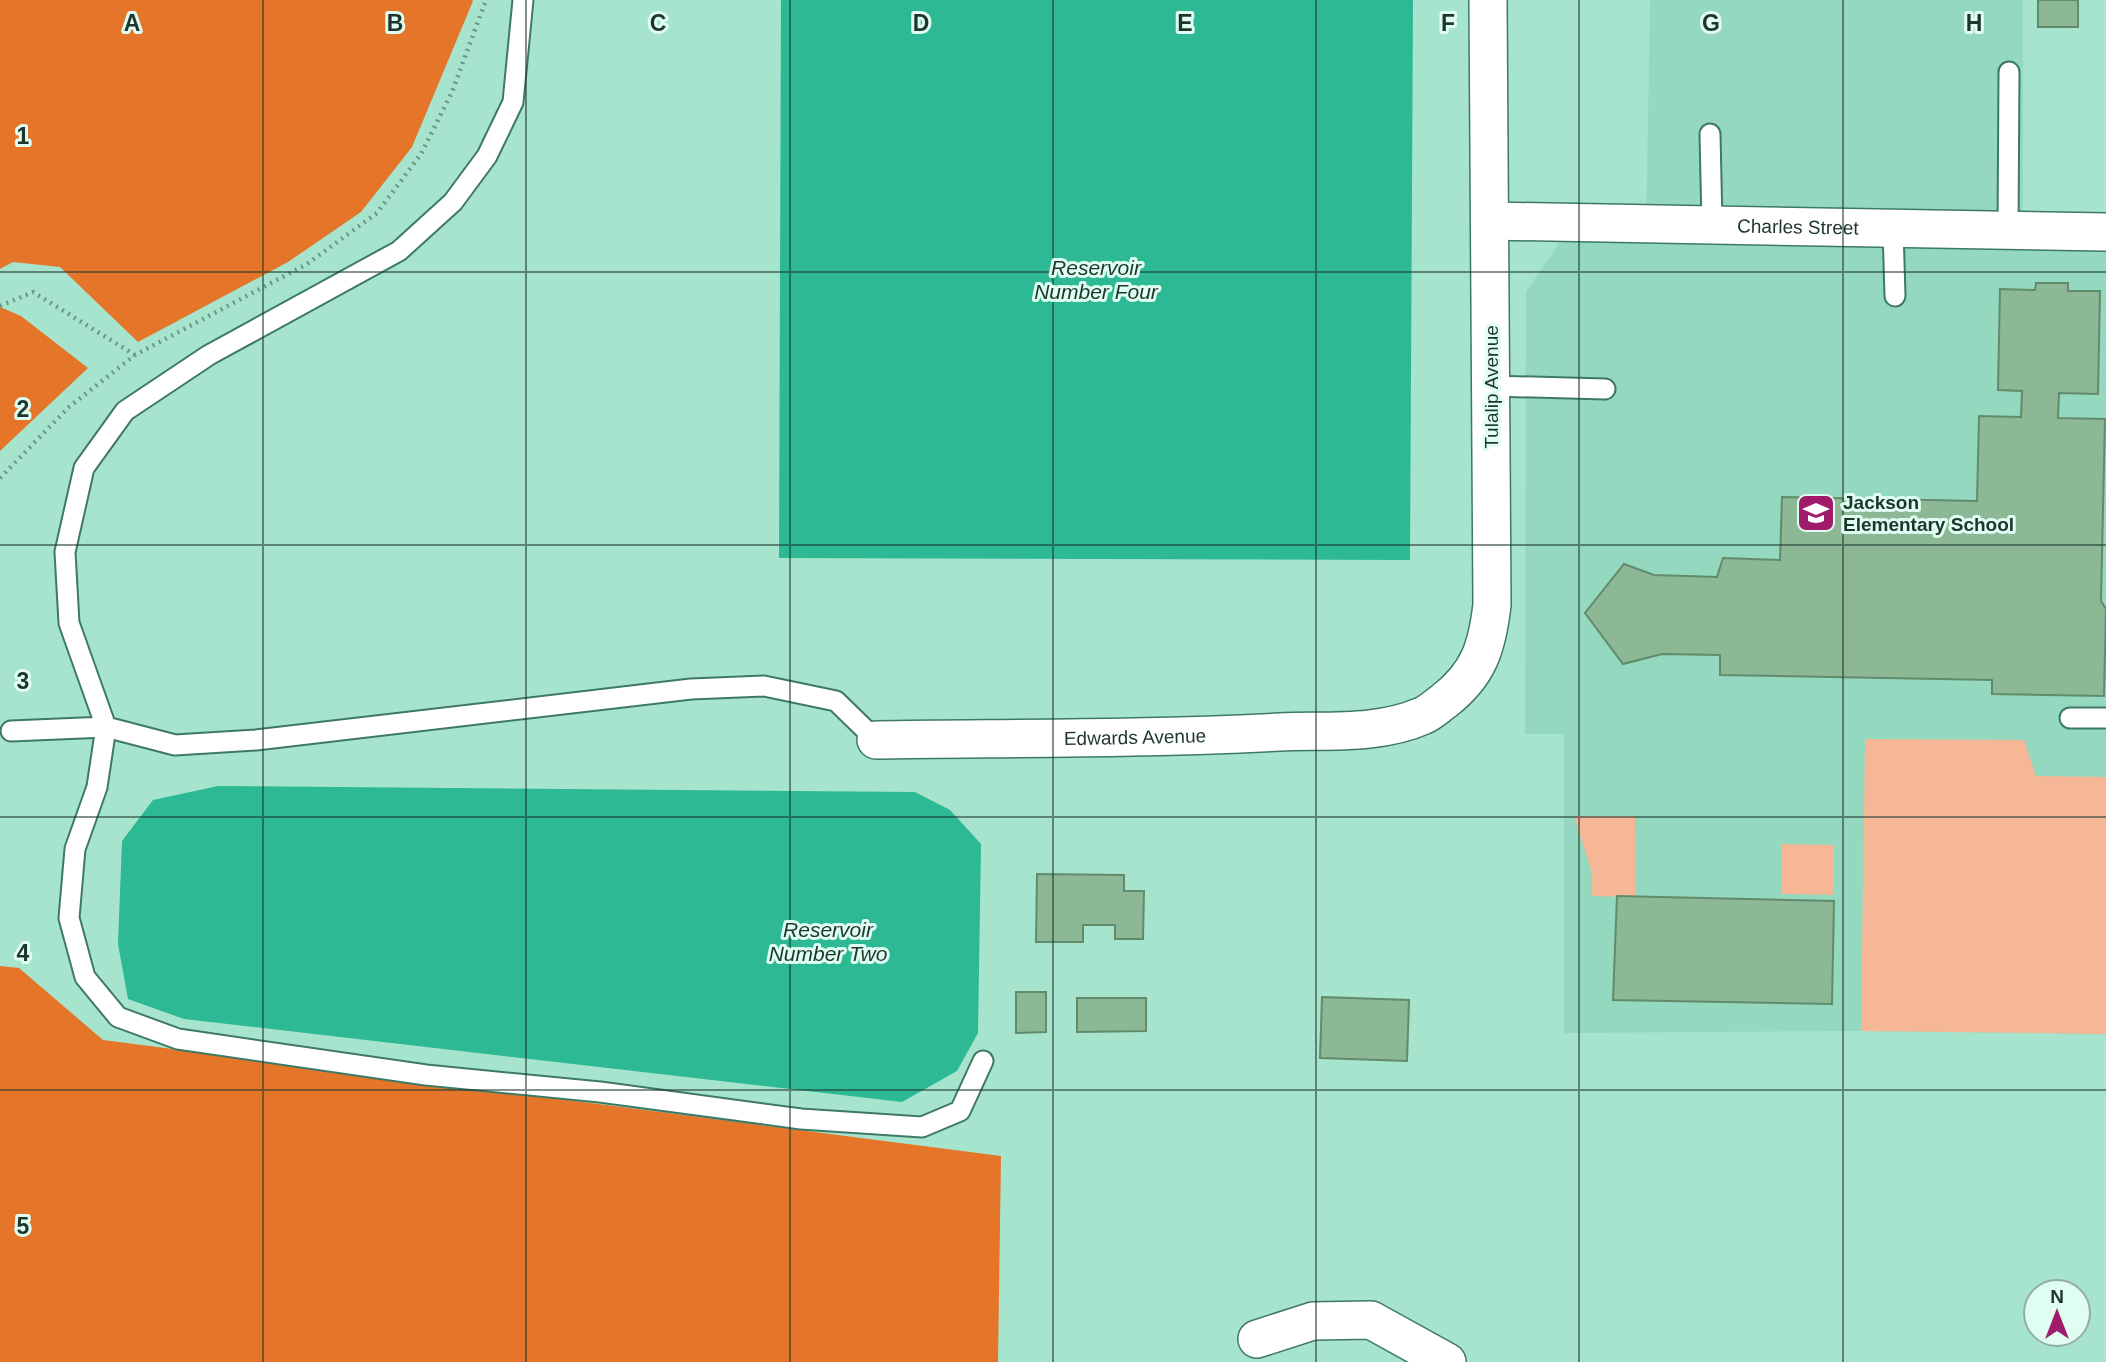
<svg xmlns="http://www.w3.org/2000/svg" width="2106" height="1362" viewBox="0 0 2106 1362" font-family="Arial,sans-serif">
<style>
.built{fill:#93d8bf}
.green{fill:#f5b795}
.forest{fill:#e47529}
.water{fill:#2cb994}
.building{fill:#8db895;stroke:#618b6a;stroke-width:2}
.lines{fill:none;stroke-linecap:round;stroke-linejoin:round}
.lane-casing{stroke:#3e7965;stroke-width:23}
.street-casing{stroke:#3e7965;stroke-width:40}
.path{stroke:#6b9787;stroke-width:4.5;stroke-dasharray:2 5;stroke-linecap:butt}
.lane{stroke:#fff;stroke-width:19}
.street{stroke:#fff;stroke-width:37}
.grid{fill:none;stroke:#1d352d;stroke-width:2;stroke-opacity:0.55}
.labels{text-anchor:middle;stroke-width:6;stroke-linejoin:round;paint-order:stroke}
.street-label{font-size:19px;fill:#1d352d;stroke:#e0fdf2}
.poi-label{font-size:19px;font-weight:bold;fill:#1d352d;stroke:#e0fdf2;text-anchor:start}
.water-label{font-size:21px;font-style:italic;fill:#1b372e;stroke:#e0fdf2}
.grid-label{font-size:23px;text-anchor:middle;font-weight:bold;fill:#1d352d;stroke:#e0fdf2;stroke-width:6;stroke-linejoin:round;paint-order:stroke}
</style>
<rect width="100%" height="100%" fill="#a7e4cd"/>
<!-- built -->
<path class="built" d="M1650,0H2023V244L2106,245V1034L1861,1031L1564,1033V734H1525L1526,292L1560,242H1646Z"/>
<!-- green -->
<path class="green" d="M1865,739L2024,740L2036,776L2106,777V1034L1861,1031Z
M1574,816H1635L1636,897L1592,896V873Z
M1782,844L1833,845V895L1782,894Z"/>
<!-- forest -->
<path class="forest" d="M0,0H472L473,1L412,147L361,212L288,262L138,342L60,267L13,262L0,269Z
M0,307L21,316L88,368L0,451Z
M0,966L19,968L103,1040L1001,1156L998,1362H0Z"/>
<!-- water -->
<path class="water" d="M781,0H1413L1410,560L779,558Z
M218,786L915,792L950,810L981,844L978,1033L957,1071L902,1102L184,1019L128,999L118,944L122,841L153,800Z"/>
<!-- building -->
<path class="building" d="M2038,0H2078V27H2038Z
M2036,283H2068V291H2100L2098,394L2059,393L2058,418L2105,419L2101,601L2106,609L2104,696L1992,694V680L1720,675V655L1662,654L1623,664L1585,613L1624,564L1654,575L1717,577L1723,558L1780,560L1782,497L1977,501L1979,416L2021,417L2022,391L1998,390L2000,289L2035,290Z
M1037,874L1124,875V891H1144L1143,939H1115V925H1083V942H1036Z
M1617,896L1834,901L1832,1004L1613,1000Z
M1016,992H1046V1032L1016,1033Z
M1322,997L1409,1000L1407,1061L1320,1058Z
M1077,998H1146V1031L1077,1032Z"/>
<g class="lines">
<defs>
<path id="lane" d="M523,0L513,102L487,156L453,202L399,251L209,355L125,411L84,468L65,552L69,623L106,727L97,787L75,849L69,918L85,977L118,1017L178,1039L426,1075L600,1092L801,1119L922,1127L960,1111L983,1061
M1710,134L1712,224
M1893,229L1895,296
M2008,230L2009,72
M1491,386L1605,389
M2070,718H2106
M11,731L106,727L175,745L256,740L691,689L764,686L836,701L876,740"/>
<g id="street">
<path id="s1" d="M1490,221L2106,232"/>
<path id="s2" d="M876,740C1011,738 1146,739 1280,732C1326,730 1379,735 1422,716C1430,713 1437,706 1444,701C1479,674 1487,647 1492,605L1488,0"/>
<path d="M1257,1339L1313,1321L1371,1320L1447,1362"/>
</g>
</defs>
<!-- lane casing -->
<use href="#lane" class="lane-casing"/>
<!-- street casing -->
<use href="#street" class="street-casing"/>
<!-- path -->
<path class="path" d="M0,306L33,292L135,355
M0,478L69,407L135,355L307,264L377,213L421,154L452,92L486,0"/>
<!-- lane -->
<use href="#lane" class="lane"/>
<!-- street -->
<use href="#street" class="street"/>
</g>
<!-- grid -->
<path class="grid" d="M263,0V1362M526,0V1362M790,0V1362M1053,0V1362M1316,0V1362M1579,0V1362M1843,0V1362M0,272H2106M0,545H2106M0,817H2106M0,1090H2106"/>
<!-- icons -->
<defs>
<symbol id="school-square" viewBox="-11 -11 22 22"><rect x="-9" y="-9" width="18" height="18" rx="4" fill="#a01c6b" stroke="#e0fdf2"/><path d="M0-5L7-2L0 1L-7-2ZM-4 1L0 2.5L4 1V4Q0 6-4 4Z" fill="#fff"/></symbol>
</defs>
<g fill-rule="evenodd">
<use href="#school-square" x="1794" y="491" width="44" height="44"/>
</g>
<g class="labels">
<!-- street labels -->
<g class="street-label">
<text dy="7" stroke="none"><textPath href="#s1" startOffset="308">Charles Street</textPath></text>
<text transform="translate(1491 387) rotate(-90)" y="7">Tulalip Avenue</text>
<text dy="7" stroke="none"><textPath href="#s2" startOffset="259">Edwards Avenue</textPath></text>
</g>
<!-- poi labels -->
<g class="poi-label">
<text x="1843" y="509">Jackson<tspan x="1843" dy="22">Elementary School</tspan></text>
</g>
<!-- water labels -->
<g class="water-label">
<text x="1096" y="275">Reservoir<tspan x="1096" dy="24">Number Four</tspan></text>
<text x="828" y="937">Reservoir<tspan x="828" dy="24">Number Two</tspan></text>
</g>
</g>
<g class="grid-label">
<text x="132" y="31">A</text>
<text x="395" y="31">B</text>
<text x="658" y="31">C</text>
<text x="921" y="31">D</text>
<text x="1185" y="31">E</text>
<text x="1448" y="31">F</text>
<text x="1711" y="31">G</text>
<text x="1974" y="31">H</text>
<text x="23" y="144">1</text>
<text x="23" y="417">2</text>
<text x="23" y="689">3</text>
<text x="23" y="961">4</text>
<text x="23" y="1234">5</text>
</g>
<!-- north arrow -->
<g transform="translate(2057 1313)"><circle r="33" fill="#e0fdf2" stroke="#92ada3" stroke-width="2"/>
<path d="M0-5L12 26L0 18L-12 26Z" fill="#a01c6b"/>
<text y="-10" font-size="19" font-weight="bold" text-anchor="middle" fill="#1d352d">N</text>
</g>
</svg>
